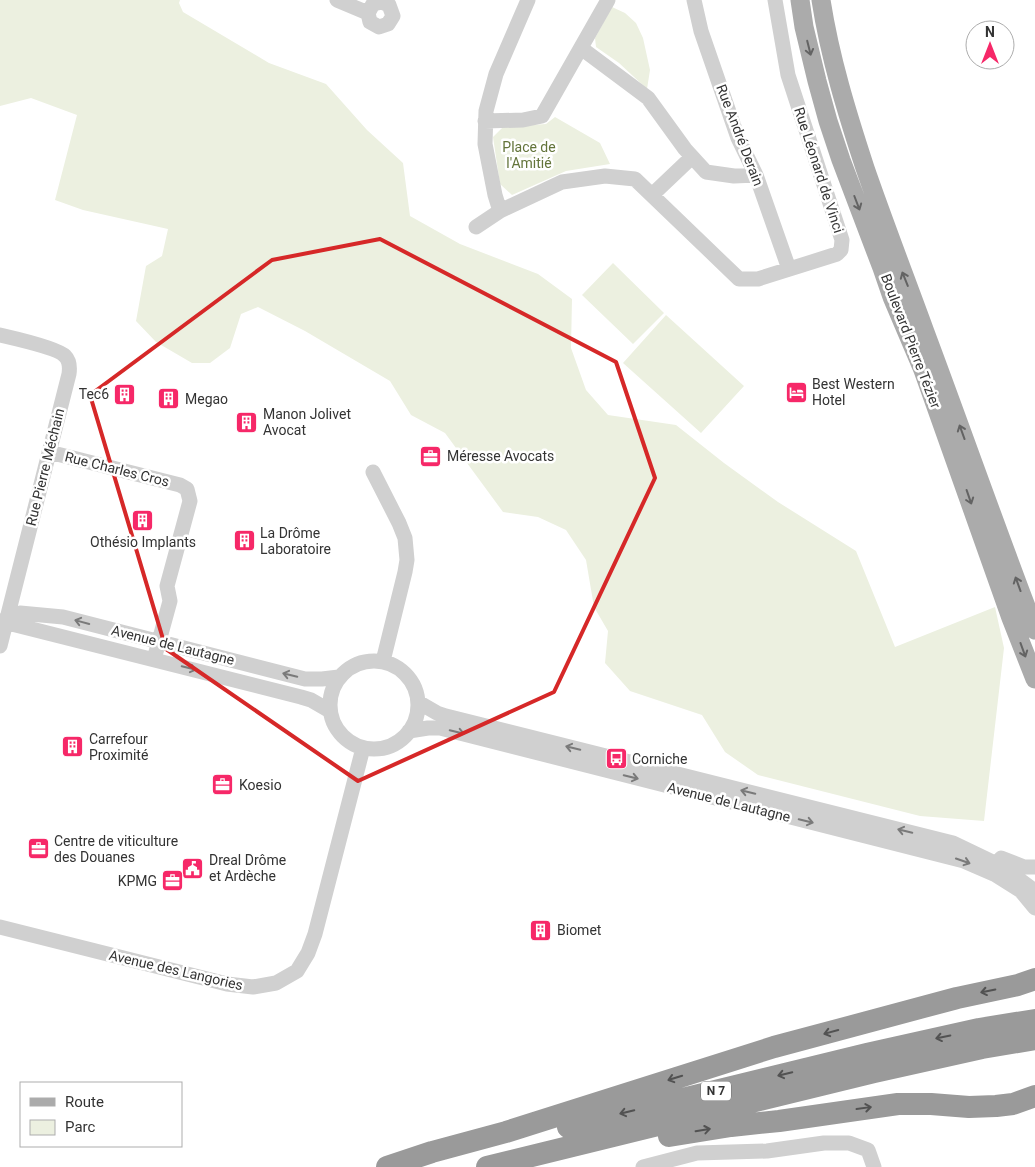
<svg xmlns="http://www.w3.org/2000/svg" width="1035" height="1167" viewBox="0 0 1035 1167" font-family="Roboto,sans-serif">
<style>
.green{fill:#ecf0e0}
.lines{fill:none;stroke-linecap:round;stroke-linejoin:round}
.minor{stroke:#d0d0d0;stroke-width:15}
.major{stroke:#ababab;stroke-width:19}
.highway{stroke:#9a9a9a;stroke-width:22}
.oneway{stroke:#636363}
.oneway2{stroke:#7a7a7a}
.oneway3{stroke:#525252}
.marked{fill:none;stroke:#d62828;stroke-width:4;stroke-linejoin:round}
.labels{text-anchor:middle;stroke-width:5;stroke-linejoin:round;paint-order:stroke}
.shield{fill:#fff;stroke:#707070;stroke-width:1}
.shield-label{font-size:12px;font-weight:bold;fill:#333}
.street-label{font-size:14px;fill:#333;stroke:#fff}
.park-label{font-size:14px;fill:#63743a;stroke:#fff}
.poi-label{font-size:14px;fill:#333;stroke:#fff;text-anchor:start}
</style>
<rect width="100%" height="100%" fill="#fff"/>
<!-- green -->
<path class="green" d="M0,0H180L179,3L183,12L269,63L326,84L367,130L403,163L410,216L460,244L538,274L572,299L571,348L586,390L608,415L676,425L724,463L778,502L856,551L895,647L995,607L1004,648L984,821L920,816L758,775L725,752L702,715L630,691L605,663L608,631L594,607L586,560L566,530L538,517L503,512L445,433L411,415L390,381L305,331L258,307L241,314L230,348L210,363H192L156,342L136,321L146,266L162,256L168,229L83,210L55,200L77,115L31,98L0,106Z
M612,7L625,13L636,23L643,38L650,70L647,89L619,63L596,47L595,38Z
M555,117L600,143L610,164L566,171L512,195L500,184L493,137L503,127L546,124Z
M613,263L664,313L633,344L582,295Z
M666,315L744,386L701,433L623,363Z"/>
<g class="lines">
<!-- minor -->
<path class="minor" d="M337,0L368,13
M694,0L701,31L738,138L756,175L789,269
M382,2L389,5L393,16L388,24L379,27L370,22L368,13L373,4Z
M581,48L648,98L685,149L706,172L734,176L756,175
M485,121L523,120L542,116L608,0
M652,195L692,157
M500,211L495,195L485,144L486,111L496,74L528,0
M476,227L500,211L562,182L605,176L635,179L739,279H758L837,254L841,250L842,240L788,75L775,0
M0,335C13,338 58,348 65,356C70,361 70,367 69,374L0,646
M49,452L180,485L187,489L190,501L167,586L170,601L156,652
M373,472L399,523L405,538L407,560L405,572L383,661
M8,617L20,613L63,617L305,679H322L339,677
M0,621L301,697L311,700L330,711
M330 705a44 44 0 1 1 88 0a44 44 0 1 1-88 0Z
M418,702L437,713L446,716L953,843L1001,866L1035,891
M409,731L428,728H440L964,861L994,874L1021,891L1035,908
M1001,858L1024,867H1035
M0,927L227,984L253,987L276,983L297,971L308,953L315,934L363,748
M643,1167L697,1153L767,1151L824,1143H849L868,1150L874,1167"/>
<!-- major -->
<path class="major" d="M800,0L804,27L817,81L828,121L841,160L882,268L892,297L923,370L1011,618L1035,679
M821,0C830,58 847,113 865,168C884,223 905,277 925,332C962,431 997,531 1035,630"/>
<!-- highway -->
<path class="highway" d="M568,1127L867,1054L979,1029L1035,1020
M669,1136L731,1126L779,1121L898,1104H931L969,1107L996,1106L1013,1104L1035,1096
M387,1167L432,1152L506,1132L774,1047L957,998L1018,985L1035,979
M487,1167L874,1072L982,1048L1035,1039"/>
</g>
<!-- one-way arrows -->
<defs><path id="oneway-shaft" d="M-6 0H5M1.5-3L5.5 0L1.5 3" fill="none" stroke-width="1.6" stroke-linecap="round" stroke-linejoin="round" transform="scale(1.25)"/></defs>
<g class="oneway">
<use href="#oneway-shaft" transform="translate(809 48) rotate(76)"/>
<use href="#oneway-shaft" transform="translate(857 203) rotate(69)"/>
<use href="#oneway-shaft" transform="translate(905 279) rotate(-112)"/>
<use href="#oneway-shaft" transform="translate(962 432) rotate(-110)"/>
<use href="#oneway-shaft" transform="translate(969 497) rotate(71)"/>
<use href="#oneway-shaft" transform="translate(1018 584) rotate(-110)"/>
<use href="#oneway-shaft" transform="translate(1023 650) rotate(70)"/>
</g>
<g class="oneway2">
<use href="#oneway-shaft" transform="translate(82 622) rotate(-165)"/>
<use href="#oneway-shaft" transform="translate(189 668) rotate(14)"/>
<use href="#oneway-shaft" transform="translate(290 675) rotate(-166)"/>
<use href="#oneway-shaft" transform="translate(457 732) rotate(14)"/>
<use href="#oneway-shaft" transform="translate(573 748) rotate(-166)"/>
<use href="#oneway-shaft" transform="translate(631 777) rotate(14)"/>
<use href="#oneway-shaft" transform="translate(748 792) rotate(-166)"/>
<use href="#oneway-shaft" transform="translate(806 821) rotate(14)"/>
<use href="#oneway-shaft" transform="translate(905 831) rotate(-166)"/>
<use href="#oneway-shaft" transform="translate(963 861) rotate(19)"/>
</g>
<g class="oneway3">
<use href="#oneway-shaft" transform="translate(988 991) rotate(168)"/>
<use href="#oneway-shaft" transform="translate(831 1032) rotate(165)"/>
<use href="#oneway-shaft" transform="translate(943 1037) rotate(168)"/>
<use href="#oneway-shaft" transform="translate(785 1074) rotate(166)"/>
<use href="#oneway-shaft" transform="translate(675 1078) rotate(163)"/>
<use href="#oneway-shaft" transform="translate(864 1108) rotate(-8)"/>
<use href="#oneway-shaft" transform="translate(627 1112) rotate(166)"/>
<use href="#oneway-shaft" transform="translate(703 1130) rotate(-9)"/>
</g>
<!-- marked area -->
<path class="marked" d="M380,239L616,362L655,478L554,692L358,781L166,649L90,395L272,260Z"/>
<!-- icons -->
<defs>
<symbol id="hotel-square" viewBox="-11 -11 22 22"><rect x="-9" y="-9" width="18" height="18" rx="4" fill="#f62868" stroke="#fff"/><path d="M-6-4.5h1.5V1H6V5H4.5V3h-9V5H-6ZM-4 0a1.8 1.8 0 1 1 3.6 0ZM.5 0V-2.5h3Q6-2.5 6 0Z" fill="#fff"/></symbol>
<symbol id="building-square" viewBox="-11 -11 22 22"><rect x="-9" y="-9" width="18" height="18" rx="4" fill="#f62868" stroke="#fff"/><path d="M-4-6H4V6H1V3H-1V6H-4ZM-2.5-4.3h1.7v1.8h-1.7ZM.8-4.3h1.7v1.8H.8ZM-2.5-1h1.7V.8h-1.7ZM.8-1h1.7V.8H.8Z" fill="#fff"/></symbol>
<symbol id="office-square" viewBox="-11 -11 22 22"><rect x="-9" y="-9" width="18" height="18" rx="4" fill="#f62868" stroke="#fff"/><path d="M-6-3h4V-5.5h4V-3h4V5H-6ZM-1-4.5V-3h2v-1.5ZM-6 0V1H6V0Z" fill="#fff"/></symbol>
<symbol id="bus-square" viewBox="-11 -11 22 22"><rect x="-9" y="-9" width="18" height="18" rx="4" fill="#f62868" stroke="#fff"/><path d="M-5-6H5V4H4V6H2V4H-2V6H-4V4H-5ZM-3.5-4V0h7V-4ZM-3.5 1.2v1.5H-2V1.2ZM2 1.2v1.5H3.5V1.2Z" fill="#fff"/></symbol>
<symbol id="civic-square" viewBox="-11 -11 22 22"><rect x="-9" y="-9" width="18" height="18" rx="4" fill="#f62868" stroke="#fff"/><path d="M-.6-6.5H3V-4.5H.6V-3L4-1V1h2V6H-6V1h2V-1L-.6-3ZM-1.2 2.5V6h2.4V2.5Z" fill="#fff"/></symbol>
</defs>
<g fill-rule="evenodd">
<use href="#hotel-square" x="784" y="380" width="25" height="25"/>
<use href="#building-square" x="112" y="382" width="25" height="25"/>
<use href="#building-square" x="156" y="386" width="25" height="25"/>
<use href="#building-square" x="234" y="410" width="25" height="25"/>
<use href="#office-square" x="418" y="444" width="25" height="25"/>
<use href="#building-square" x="130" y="508" width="25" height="25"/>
<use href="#building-square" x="232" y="528" width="25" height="25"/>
<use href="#building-square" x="60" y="734" width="25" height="25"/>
<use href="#bus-square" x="604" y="746" width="25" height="25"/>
<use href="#office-square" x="210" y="772" width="25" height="25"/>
<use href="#office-square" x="26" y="836" width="25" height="25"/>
<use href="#civic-square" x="180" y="856" width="25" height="25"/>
<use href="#office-square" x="160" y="868" width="25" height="25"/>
<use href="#building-square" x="528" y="918" width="25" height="25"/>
</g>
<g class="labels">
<!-- shield labels -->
<rect class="shield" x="701" y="1081.5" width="30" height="19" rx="4"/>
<g class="shield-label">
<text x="716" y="1095">N 7</text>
</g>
<!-- street labels -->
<g class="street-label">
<text transform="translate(740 135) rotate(69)" y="5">Rue André Derain</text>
<text transform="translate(819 170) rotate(72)" y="5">Rue Léonard de Vinci</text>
<text transform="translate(911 341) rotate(69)" y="5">Boulevard Pierre Tézier</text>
<text transform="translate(45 467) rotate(-76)" y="5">Rue Pierre Méchain</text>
<text transform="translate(117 469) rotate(14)" y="5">Rue Charles Cros</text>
<text transform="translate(173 645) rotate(14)" y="5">Avenue de Lautagne</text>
<text transform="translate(729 802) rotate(14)" y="5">Avenue de Lautagne</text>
<text transform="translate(176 970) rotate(13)" y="5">Avenue des Langories</text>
</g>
<!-- park labels -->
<g class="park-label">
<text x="529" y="152">Place de<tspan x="529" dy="16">l'Amitié</tspan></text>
</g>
<!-- poi labels -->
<g class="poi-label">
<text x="812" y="389">Best Western<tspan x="812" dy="16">Hotel</tspan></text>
<text x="109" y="399" text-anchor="end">Tec6</text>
<text x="185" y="404">Megao</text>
<text x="263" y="419">Manon Jolivet<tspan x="263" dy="16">Avocat</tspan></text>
<text x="447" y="461">Méresse Avocats</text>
<text x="260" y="538">La Drôme<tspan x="260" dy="16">Laboratoire</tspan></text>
<text x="143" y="547" text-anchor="middle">Othésio Implants</text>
<text x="89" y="744">Carrefour<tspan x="89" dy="16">Proximité</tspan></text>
<text x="632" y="764">Corniche</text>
<text x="239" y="790">Koesio</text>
<text x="54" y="846">Centre de viticulture<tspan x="54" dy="16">des Douanes</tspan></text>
<text x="209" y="865">Dreal Drôme<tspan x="209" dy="16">et Ardèche</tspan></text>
<text x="157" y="886" text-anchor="end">KPMG</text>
<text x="557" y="935">Biomet</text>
</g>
</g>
<!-- legend -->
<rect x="20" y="1082" width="162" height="65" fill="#ffffff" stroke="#adadad"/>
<rect x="30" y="1098" width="25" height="8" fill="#ababab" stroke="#adadad"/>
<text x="65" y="1107" font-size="15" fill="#333333">Route</text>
<rect x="30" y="1120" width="25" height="15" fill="#ecf0e0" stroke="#adadad"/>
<text x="65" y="1132" font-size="15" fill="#333333">Parc</text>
<!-- north arrow -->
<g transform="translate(990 45)"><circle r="24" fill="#ffffff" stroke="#adadad"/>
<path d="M0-4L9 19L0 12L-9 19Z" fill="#f62868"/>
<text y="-8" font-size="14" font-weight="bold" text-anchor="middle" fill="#333333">N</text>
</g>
</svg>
